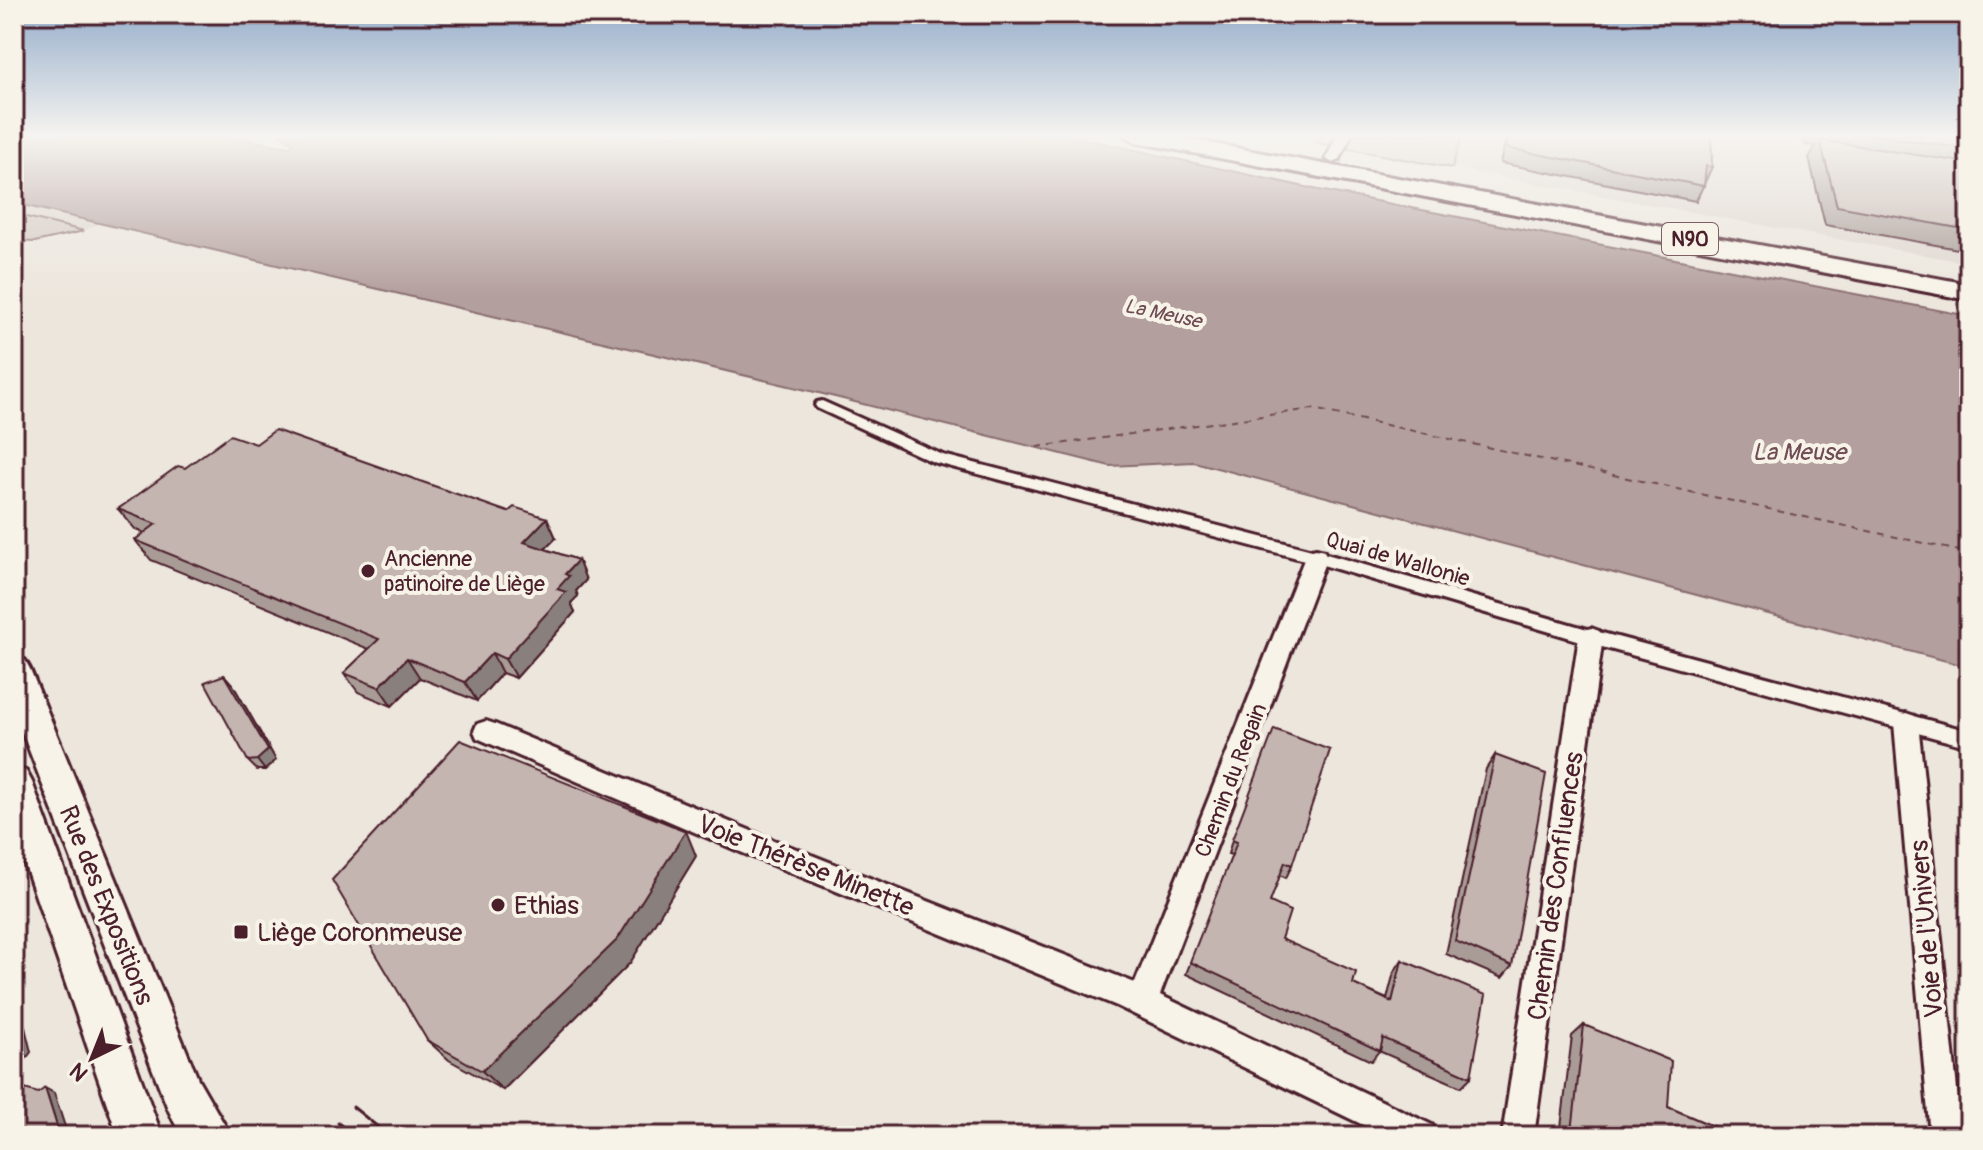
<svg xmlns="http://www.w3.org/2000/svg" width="1983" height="1150" viewBox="0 0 1983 1150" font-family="Pangolin,sans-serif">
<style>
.built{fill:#e0d7d0}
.green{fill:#d5c9c2;stroke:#907476;stroke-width:2}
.water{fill:#b39f9d;stroke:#896c6f;stroke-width:2}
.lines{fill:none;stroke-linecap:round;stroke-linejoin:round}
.ferry{stroke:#6f4c53;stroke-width:2;stroke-dasharray:7 6;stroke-linecap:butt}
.pedestrian-casing{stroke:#4a1f2b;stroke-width:6}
.minor-casing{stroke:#4a1f2b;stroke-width:6}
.secondary-casing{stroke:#4a1f2b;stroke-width:6}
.primary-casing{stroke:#4a1f2b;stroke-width:6}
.pedestrian{fill:#f7f3e8;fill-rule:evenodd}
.minor{fill:#f7f3e8;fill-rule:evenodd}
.secondary{fill:#f7f3e8;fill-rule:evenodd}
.primary{fill:#f7f3e8;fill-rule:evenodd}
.tram{stroke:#4a1f2b;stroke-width:3}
.wall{fill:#a99c97;stroke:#4a1f2b;stroke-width:2}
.shaded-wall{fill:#897f7b;stroke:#4a1f2b;stroke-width:2}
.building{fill:#c4b5b0;stroke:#4a1f2b;stroke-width:2}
.poi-dot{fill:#4a1f2b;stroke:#f7f3e8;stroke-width:3}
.labels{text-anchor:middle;stroke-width:8;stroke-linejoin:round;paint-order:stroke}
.shield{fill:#f7f3e8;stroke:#7e5f64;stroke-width:2}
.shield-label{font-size:20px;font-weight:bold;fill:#4a1f2b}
.far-water-label{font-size:20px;font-style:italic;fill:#6f4c53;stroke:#f7f3e8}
.poi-label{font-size:22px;fill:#4a1f2b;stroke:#f7f3e8;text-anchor:start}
.street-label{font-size:22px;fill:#4a1f2b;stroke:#f7f3e8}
.water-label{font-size:24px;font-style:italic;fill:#6f4c53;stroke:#f7f3e8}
.near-street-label{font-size:26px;fill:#4a1f2b;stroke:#f7f3e8}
.near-poi-label{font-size:26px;fill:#4a1f2b;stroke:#f7f3e8;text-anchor:start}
</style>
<rect width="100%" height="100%" fill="#ece6dd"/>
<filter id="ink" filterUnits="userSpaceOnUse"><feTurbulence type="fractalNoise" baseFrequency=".0125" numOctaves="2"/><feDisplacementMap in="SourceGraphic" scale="16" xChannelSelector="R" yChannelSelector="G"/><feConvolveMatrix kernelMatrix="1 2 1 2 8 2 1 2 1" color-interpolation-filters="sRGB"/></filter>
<g filter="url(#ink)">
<!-- built -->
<path class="built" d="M1273,135H1969V263L1788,230Z
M14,203L100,223L84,231L14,214Z"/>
<!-- green -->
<path class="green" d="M1321,135H1462L1452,168L1317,143Z
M14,214L84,231L35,242L14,241Z"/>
<!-- water -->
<path class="water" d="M14,135H219L290,147L293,143L281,135H1066L1319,190L1969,316V667L1194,462L1110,466L819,393L14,203Z"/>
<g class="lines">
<!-- ferry -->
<path class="ferry" d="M1037,447L1313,409L1969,553"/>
<defs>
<path id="pedestrian" d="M822,401L943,455L1316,551L1591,630L1969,731V747L1591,644L1316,563L933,462L817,408L815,405L817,402Z"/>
<path id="minor" d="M1337,135H1351L1340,159L1333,163L1326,159Z
M1316,549L1324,551L1327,557L1160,995L1432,1125L1437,1136H1386L1117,1006L743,853L477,738L474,731L477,724L486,721L495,724L761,835L1135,983L1305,557L1308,551Z
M1591,628L1599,631L1603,637L1534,1136H1502L1579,637L1583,631Z
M1906,713L1915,716L1918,723L1962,1136H1930L1894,723L1897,716Z"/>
<path id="secondary" d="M14,656L25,660L30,669L198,1079L231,1136H181L168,1109L14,711Z
M14,767L26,771L32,782L162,1136H118L14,833Z"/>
<path id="primary" d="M1124,135H1167L1969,284V300L1135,142Z"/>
</defs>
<!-- pedestrian casing -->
<use href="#pedestrian" class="pedestrian-casing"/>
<!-- minor casing -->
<use href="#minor" class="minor-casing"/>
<!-- secondary casing -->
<use href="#secondary" class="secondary-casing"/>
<!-- primary casing -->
<use href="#primary" class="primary-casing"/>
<!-- pedestrian -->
<use href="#pedestrian" class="pedestrian"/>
<!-- minor -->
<use href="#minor" class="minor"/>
<!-- secondary -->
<use href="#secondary" class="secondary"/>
<!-- primary -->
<use href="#primary" class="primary"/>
<!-- tram -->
<path class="tram" d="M353,1107L389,1136
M338,1123L354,1136"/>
</g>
<!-- wall -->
<path class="wall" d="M1507,135H1711L1712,167L1696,201L1500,163Z
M1788,135H1969V251L1825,225L1809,158L1816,146L1806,145L1805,140L1789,137Z
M256,444L508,512L547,518L556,538L545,549L578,560L586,580L576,591L578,596L571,603L575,612L516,678L502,673L477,701L420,678L392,706L358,692L344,673L369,649L151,560L135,540L145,533L135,529L118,509L185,468Z
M224,675L233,685L276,760L265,770H257L248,761Z
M1495,755L1512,966L1502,978L1446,954L1486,769Z
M1232,840L1292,865L1286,878L1280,875L1270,902L1281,939L1353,984L1387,999L1394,972L1402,960L1471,1077L1461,1087L1379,1051L1371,1061L1186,974L1232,855L1228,854Z
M696,856L630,963L503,1090L449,1060L427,1040Z
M1584,1025L1668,1107L1736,1136H1560L1572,1036Z
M1808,1126L1832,1136H1790Z"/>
<!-- shaded-wall -->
<path class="shaded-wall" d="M547,518L556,538L533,561L524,542Z
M578,560L586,580L576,591L578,596L571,603L575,612L516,678L505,659L557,589L565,574Z
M492,653L502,673L477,701L465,682Z
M407,658L420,678L392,706L379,687Z
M224,675L233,685L276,760L265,770L257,760Z
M686,831L696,856L630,963L503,1090L482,1071Z
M14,982L31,1052L14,1075Z
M45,1088L54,1093L68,1136H60Z"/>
<!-- building -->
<path class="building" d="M1509,135H1711L1712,167L1706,166L1704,186L1506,148Z
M1870,135H1969V149Z
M1820,140L1969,163V230L1837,206Z
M275,430L508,512L514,507L547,518L524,542L578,560L565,574L569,576L557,589L566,592L505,659L492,653L465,682L407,658L379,687L344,673L379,639L135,540L156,524L118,509L178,466L185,468L230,435L256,444Z
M224,675L268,750L257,760L248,761L205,682Z
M1274,729L1330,750L1292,865L1285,862L1270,902L1290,911L1281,939L1356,972L1353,984L1392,1002L1402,960L1486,995L1471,1077L1383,1038L1380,1051L1190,962L1237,842L1232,840Z
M460,740L686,831L617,940L482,1071L427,1040L332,880Z
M1495,755L1546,774L1512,966L1455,941Z
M14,1014L22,1047L14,1058Z
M1584,1025L1671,1061L1668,1107L1736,1136H1581L1572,1132Z
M14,1086L38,1093L45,1088L60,1136H14Z
M1808,1126L1832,1136H1808Z"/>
</g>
<!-- sky -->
<linearGradient id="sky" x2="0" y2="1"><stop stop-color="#93acca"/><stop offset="0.46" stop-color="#f6f4f0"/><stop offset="1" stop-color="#f6f4f0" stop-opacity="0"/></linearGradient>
<rect width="1983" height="296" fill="url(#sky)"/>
<!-- markers -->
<g class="poi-dot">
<circle cx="368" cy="571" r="8"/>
<circle cx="498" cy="905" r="8"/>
<rect x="233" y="924" width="16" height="16" rx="4"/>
</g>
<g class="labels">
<!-- shield labels -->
<rect class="shield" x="1662" y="223" width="56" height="32" rx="6"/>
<g class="shield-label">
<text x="1690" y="246">N90</text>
</g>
<!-- far-water labels -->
<g class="far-water-label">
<text transform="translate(1163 313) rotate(12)" y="7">La Meuse</text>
</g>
<!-- poi labels -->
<g class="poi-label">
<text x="384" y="566">Ancienne<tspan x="384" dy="25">patinoire de Liège</tspan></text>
</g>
<!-- street labels -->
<g class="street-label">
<text transform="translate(1398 558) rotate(16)" y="8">Quai de Wallonie</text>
<text transform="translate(1230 780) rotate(-69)" y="8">Chemin du Regain</text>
</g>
<!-- water labels -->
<g class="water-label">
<text x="1799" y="460">La Meuse</text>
</g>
<!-- near-street labels -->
<g class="near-street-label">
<text transform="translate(806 865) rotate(22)" y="9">Voie Thérèse Minette</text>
<text transform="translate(1555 886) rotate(-82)" y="9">Chemin des Confluences</text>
<text transform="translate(107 905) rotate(68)" y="9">Rue des Expositions</text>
<text transform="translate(1926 929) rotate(-95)" y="9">Voie de l'Univers</text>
</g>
<!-- near-poi labels -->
<g class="near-poi-label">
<text x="514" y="914">Ethias</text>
<text x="257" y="941">Liège Coronmeuse</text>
</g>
</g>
<!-- margin -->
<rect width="1983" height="1150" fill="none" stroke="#f7f3e8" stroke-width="48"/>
<rect x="24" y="24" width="1935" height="1102" fill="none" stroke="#4a1f2b" stroke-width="3" filter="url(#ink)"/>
<!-- north arrow -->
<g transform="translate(92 1058) rotate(223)" stroke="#f7f3e8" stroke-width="6" paint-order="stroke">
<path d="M0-6L14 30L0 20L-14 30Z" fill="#4a1f2b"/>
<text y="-12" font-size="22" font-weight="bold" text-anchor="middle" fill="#4a1f2b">N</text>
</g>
</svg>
